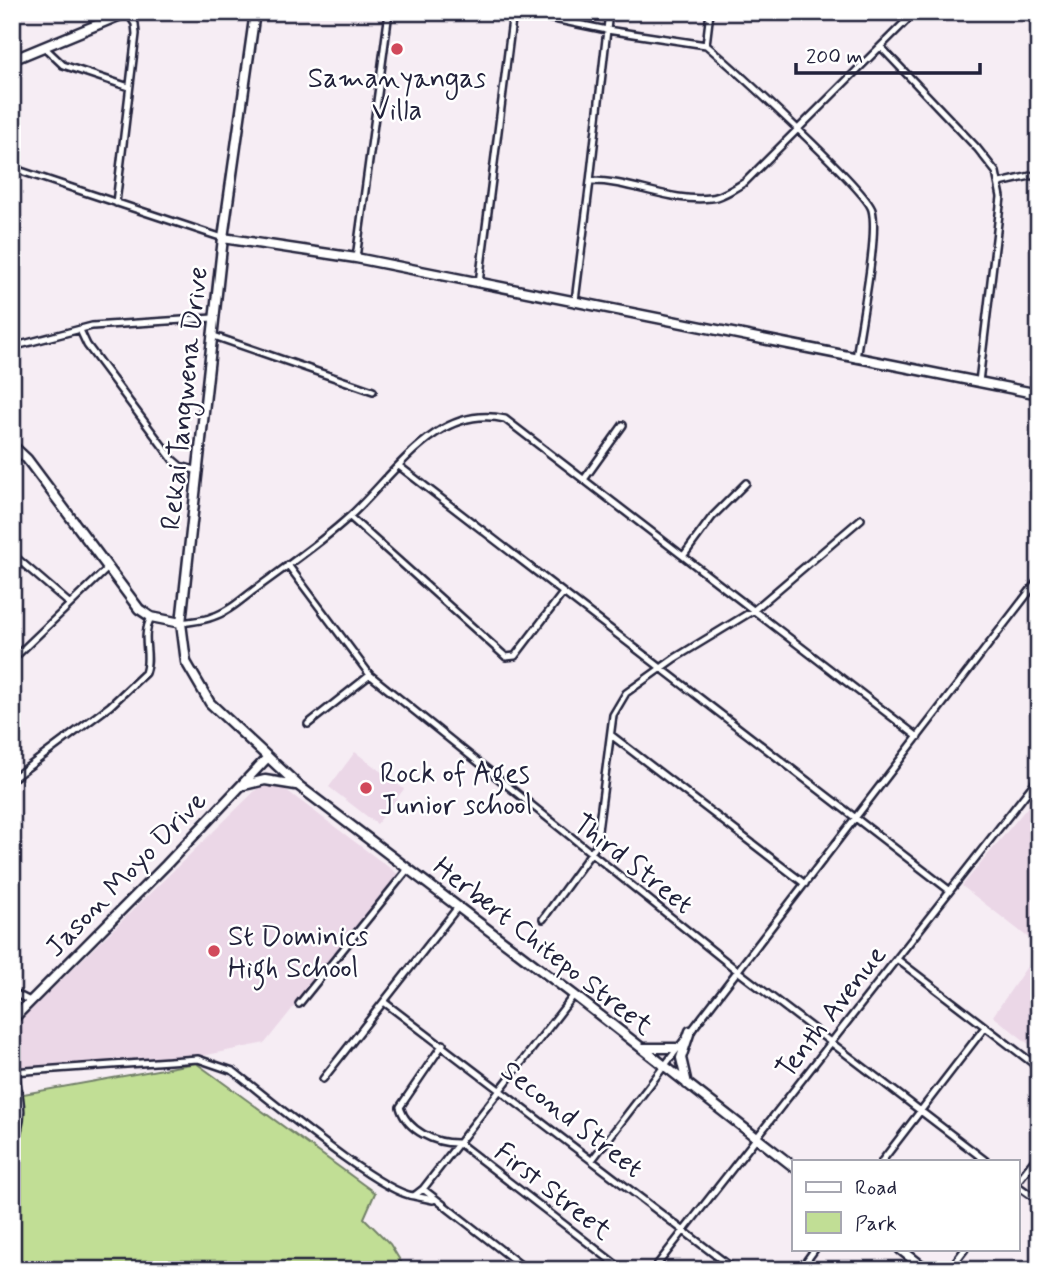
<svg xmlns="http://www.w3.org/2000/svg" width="1051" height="1282" viewBox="0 0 1051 1282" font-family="Mynerve,sans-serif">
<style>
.built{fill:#ebd7e7}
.green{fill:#c1de95;stroke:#728068;stroke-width:2}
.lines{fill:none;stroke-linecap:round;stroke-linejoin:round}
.street-casing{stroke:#22223b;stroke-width:10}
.secondary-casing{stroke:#22223b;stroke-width:13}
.street{stroke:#fff;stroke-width:5}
.secondary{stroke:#fff;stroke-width:8}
.poi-dot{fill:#d1495b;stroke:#fff;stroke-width:2.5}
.labels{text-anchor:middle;stroke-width:5;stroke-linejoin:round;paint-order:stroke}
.poi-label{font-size:28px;fill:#22223b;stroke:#fff;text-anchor:start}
.street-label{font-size:28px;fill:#22223b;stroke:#fff}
</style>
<rect width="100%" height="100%" fill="#f6edf4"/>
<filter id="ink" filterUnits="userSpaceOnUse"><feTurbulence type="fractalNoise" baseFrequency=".0143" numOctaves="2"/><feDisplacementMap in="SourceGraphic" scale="14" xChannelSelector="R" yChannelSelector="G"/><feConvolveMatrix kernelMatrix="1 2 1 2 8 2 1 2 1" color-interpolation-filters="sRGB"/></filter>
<g filter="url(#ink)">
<!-- built -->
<path class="built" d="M355,752L404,789L377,824L329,787Z
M259,787H282L399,875L265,1043L202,1056L12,1070V1028Z
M1039,793V946L962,886Z
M1039,949V1052L993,1016Z"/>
<!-- green -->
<path class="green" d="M196,1063L375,1193L364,1218L390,1244L406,1270H12V1096Z"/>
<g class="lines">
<defs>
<path id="street" d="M520,12L607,30L706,45
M710,12L706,45C730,65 867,190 872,210C879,236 860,327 856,359
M44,47L63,65L129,87
M881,47L977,148L996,172L1001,197L979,382
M12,168L223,238
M590,181L609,12
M1000,183L1039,174
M116,203L136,34L135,24L128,13
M356,258L389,12
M479,283L513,12
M575,301L590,181C630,180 670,203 711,198C722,197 735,188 745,182L915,12
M80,330L87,345L173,460L180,466L199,471
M211,335L373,391
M12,347L92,326L213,318
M399,466L949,890
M585,478L623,425
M350,517L506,657L515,656L563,593
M12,554L70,604
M684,555L712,517L746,483
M288,565L370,675L739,972L986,1161
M181,623C191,621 203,621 212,617C229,612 243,598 257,588C288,565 322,542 350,516C394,476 436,403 505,419L918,737
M12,660L108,568
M308,724L370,675
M611,735L805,884
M12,779L110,706L145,673C152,654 140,639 151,617
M543,919L596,846L613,715L626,693L675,658L754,610L861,519
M898,960L1039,1068
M12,992L30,1001
M384,1002L735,1270
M299,1004L408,869
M443,1044L400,1107C407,1131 436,1144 459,1143L623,1270
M12,1072L198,1059L233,1071C267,1097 380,1193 414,1196L423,1189L574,995
M323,1079L458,907
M12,1144C26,1120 20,1098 15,1072
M592,1160L1039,579
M882,1161L985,1027
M1018,1181L1039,1154
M1018,1186L1039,1201
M423,1189L527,1270
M414,1196L433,1200
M653,1270L1039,777
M800,1270L815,1249
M949,1270L965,1249"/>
<path id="secondary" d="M255,12L223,238L181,623L186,662L210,703L299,786L574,995L794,1167
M1027,12L1039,23
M12,60L128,12
M223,238L356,258L1039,394
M12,445L27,459L139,609L151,617L181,623
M244,785L265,780L296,785
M12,1020L166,865L268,757
M642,1048H676
M687,1084L681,1058L690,1031
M900,1249L927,1270"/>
</defs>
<!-- street casing -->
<use href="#street" class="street-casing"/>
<!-- secondary casing -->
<use href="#secondary" class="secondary-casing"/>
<!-- street -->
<use href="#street" class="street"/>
<!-- secondary -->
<use href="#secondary" class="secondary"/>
</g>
</g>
<!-- markers -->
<g class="poi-dot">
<circle cx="397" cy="49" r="7"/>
<circle cx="366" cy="788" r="7"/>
<circle cx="214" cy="951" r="7"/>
</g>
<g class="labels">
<!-- poi labels -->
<g class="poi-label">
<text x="397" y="87" text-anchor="middle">Samanyangas<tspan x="397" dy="32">Villa</tspan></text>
<text x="380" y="782">Rock of Ages<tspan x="380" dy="32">Junior school</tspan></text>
<text x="228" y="945">St Dominics<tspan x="228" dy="32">High School</tspan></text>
</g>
<!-- street labels -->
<g class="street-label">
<text transform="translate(183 398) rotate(-84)" y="10">Rekai Tangwena Drive</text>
<text transform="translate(634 863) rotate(38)" y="10">Third Street</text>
<text transform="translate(125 873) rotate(-46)" y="10">Jason Moyo Drive</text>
<text transform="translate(544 945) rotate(38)" y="10">Herbert Chitepo Street</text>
<text transform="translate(830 1011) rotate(-52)" y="10">Tenth Avenue</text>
<text transform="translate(573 1118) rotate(38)" y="10">Second Street</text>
<text transform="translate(554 1190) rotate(38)" y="10">First Street</text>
</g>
</g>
<!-- margin -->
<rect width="1051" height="1282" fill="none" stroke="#fff" stroke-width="42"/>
<rect x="21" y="21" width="1009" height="1240" fill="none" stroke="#22223b" stroke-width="2.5" filter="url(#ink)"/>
<!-- legend -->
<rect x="792" y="1160" width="228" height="91" fill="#ffffff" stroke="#a7a7b1" stroke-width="2"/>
<rect x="806" y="1182" width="35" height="10" fill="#ffffff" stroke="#a7a7b1" stroke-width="2"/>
<text x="855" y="1194" font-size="21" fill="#22223b">Road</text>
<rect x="806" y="1212" width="35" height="21" fill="#c1de95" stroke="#a7a7b1" stroke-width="2"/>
<text x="855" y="1230" font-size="21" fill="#22223b">Park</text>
<!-- scale -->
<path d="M796 63v10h184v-10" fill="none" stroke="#22223b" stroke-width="3.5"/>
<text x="806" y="63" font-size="21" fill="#22223b" stroke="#ffffff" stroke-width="5" paint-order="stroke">200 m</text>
</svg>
